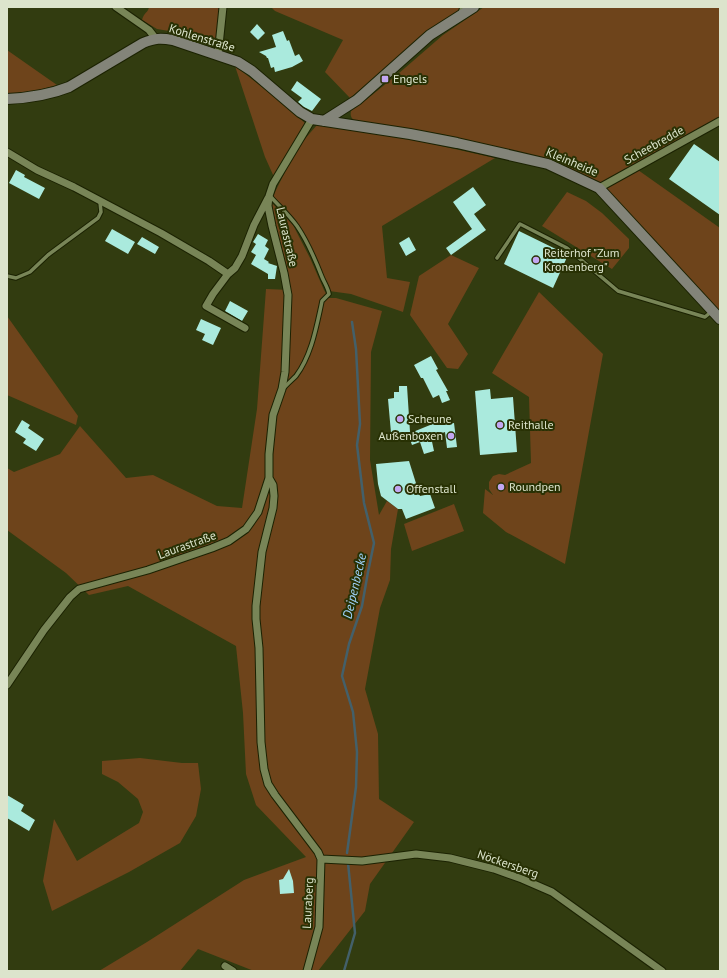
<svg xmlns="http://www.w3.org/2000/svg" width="727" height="978" viewBox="0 0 727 978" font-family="'PT Sans',sans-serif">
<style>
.green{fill:#6e441b}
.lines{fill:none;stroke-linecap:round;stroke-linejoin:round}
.stream{stroke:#43606a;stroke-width:2.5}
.building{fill:#aaeadd}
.lane-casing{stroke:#1b2202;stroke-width:5.5}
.street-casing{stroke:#1b2202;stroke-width:9}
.secondary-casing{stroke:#1b2202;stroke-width:12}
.lane{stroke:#788557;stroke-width:3.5}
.street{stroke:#788557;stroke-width:7}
.secondary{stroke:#838479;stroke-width:10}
.poi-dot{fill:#c3a7f2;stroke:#283104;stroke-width:1.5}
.labels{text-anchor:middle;stroke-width:4;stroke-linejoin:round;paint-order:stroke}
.street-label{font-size:12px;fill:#dce4cc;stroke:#283104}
.poi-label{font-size:12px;fill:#dce4cc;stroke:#283104;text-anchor:start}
.water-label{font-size:13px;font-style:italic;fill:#a0d4fc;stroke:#283104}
</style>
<rect width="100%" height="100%" fill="#323c10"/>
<!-- green -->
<path class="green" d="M149,7H221L217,42L214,46L169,31L157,29L142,20C144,12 148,13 149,7Z
M271,7H460L458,12L350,98L325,72L343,40L275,11Z
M484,7H720V119L599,185L517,153L442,134L355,121C351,118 350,116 351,111L372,95L398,74L443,35Z
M7,50L57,85L35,91L7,94Z
M235,66L270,93L305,123L274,177L265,157Z
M317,125L410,139L495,158L382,226L387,278L410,282L403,312L351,294L329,291L315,256L297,223L273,196L289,164L303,141Z
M638,170L720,228V311L605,189Z
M567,192L586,201L602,213L629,239V248L612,269L542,226Z
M271,202L293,225L310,258L324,290L329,298H336L382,311L371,352L370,460L379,515L387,501L398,509L391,549L390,580L380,608L365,689L378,734L379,799L414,822L370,884L365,911L318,971H254L198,949L180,971H99L147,942L244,880L306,857L256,805L246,774L243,713L236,646L128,586L89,595L66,573L7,530V468L14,472L60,454L80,426L126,478L153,475L217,506L242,508L257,409L266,289L290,290Z
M451,255L479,268L448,324L468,354L458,369L447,368L410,315L419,276Z
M539,292L603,354L565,564L506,532L483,513L485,489L493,495L489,489V482L493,476L499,474L505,475L531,463L529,397L492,373Z
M7,316L78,416L76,425L7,395Z
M454,504L464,531L412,551L404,524Z
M140,758L182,763H198L201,789L196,816L180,843L129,872L52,911L43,881L54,819L77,861L139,823L143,812L138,799L118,782L102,774V761Z"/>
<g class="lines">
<!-- stream -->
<path class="stream" d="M347,853L356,787L357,752L353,712L342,676L349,644L362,606L368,572L374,543L364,503L357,445L360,424L356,349L352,322
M344,971L355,933L348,863"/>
</g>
<!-- building -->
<path class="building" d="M257,24L265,33L258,40L250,32Z
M283,31L287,41L289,40L295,56L299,54L303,61L292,67L275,72L274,67L271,68L268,58H267L266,56L259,52L276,47L272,35Z
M297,81L321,99L312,111L304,107L298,102L302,98L291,90Z
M694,144L720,162V215L669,179Z
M16,170L25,175L24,177L45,188L39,199L9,183Z
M473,187L486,205L474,214L486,230L451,255L446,248L472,229L453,202Z
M112,229L135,242L128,254L105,241Z
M519,231L568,255L553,288L504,264Z
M258,234L268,240L265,246L269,249L264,259L269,262L268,263L277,266L275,279H268V274L251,264L256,255L251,252L256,244L253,242Z
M142,237L159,247L155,254L137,244Z
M409,237L416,250L406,256L399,243Z
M230,301L248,311L242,321L225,311Z
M201,319L221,328L213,345L202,340L205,334L196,330Z
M431,356L438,369L436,370L448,391H446L450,400L442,403L439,395L433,398L423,378H421L414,365Z
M399,386H407L410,432L391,433L388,399L394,398V392H399Z
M490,389L491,399L513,397L517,452L480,455L475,391Z
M22,420L30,425L28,428L44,439L36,451L23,443L26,439L15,432Z
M435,423L436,425L454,423L457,447L447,448L445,432L431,437L434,451L424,454L420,442L412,445L408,434Z
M409,461L420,496L430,494L435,508L406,519L402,509H398L381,496L378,484L376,464Z
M7,795L24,805L21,811L35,820L29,831L7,818Z
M289,869L293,881L294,893L280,894L279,880L283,879Z"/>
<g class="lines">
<defs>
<path id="lane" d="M460,14L462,7
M270,196C279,206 289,215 297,226C308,242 315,259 322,277C324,282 328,288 329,294L322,301L321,306C316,329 311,356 296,376C292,380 287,384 283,389
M497,258L520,224L567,248L618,291L705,317L712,311
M7,276L16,278L30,272L48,255L98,218L101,212L100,202"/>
<path id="street" d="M116,7L149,30L156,39
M218,55L223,7
M7,152L37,170L74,187L161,233L209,261L228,274
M599,188L720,121
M245,328L206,306L213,294L228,274L235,268L242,256L254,225L268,198
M269,478L273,485L274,496L273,508L262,552L256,606V619L259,648L261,742L264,769L268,784L275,795L318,852L321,859L319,927L307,971
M7,685L44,630L70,597L79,589L148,570L212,548L229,541L246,529L258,512L269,478V454L273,415L282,389L285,372L288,295L284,273L272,226L268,206L269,196L273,184L312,119
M321,859L362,861L416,854L450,858L494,869L522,879L552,892L662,971
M225,966L233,971"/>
<path id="secondary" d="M7,99C28,98 49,95 69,87L143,43C155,38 161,38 173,40L238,62L252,71L300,112L312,119L410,134L457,143L548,164L599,188L720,319
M324,121L357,100L430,35L474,7"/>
</defs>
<!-- lane casing -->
<use href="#lane" class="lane-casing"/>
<!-- street casing -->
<use href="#street" class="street-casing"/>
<!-- secondary casing -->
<use href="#secondary" class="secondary-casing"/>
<!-- lane -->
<use href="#lane" class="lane"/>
<!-- street -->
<use href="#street" class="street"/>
<!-- secondary -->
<use href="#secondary" class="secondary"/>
</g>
<!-- markers -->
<g class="poi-dot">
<rect x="381" y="75" width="8" height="8" rx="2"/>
<circle cx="536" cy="260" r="4"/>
<circle cx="400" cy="419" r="4"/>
<circle cx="500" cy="425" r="4"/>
<circle cx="451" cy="436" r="4"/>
<circle cx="501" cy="487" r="4"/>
<circle cx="398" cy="489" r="4"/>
</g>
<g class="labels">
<!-- street labels -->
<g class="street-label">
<text transform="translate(202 38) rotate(17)" y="4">Kohlenstraße</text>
<text transform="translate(654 145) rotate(-29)" y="4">Scheebredde</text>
<text transform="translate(572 162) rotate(23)" y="4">Kleinheide</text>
<text transform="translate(287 237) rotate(77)" y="4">Laurastraße</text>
<text transform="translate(187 545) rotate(-20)" y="4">Laurastraße</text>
<text transform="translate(508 864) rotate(19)" y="4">Nöckersberg</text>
<text transform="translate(308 903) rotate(-87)" y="4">Lauraberg</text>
</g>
<!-- poi labels -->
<g class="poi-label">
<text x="393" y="83">Engels</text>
<text x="544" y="257">Reiterhof "Zum<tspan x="544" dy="14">Kronenberg"</tspan></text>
<text x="408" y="423">Scheune</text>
<text x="508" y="429">Reithalle</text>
<text x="443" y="440" text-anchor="end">Außenboxen</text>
<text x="509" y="491">Roundpen</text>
<text x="406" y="493">Offenstall</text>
</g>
<!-- water labels -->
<g class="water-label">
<text transform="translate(354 586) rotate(-77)" y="5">Deipenbecke</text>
</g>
</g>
<!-- border -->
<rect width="727" height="978" fill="none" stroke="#dce4cc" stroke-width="16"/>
</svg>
